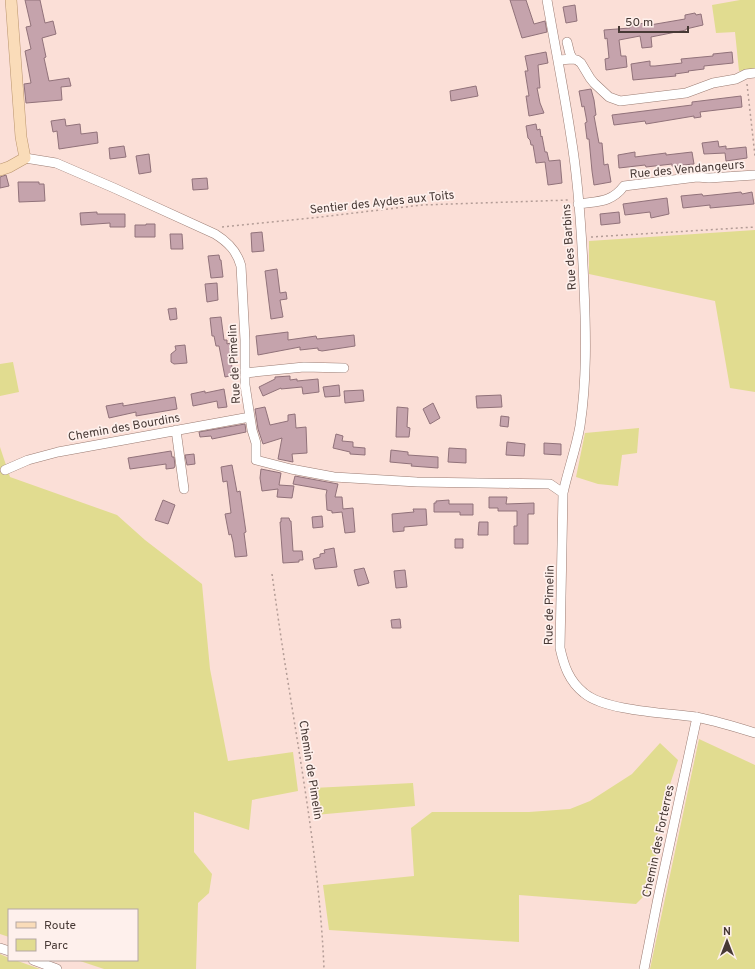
<svg xmlns="http://www.w3.org/2000/svg" width="755" height="969" viewBox="0 0 755 969" font-family="Overpass,sans-serif">
<style>
.green{fill:#e1dc90}
.building{fill:#c5a3ac;stroke:#91727a}
.lines{fill:none;stroke-linecap:round;stroke-linejoin:round}
.minor-casing{stroke:#9b7c73;stroke-width:10}
.major-casing{stroke:#b9946d;stroke-width:12}
.path{stroke:#b39c96;stroke-width:1.5;stroke-dasharray:2 3;stroke-linecap:butt}
.minor{stroke:#fff;stroke-width:9}
.major{stroke:#fadcb9;stroke-width:11}
.labels{text-anchor:middle;stroke-width:3.5;stroke-linejoin:round;paint-order:stroke}
.street-label{font-size:12px;fill:#473935;stroke:#fef0ec}
</style>
<rect width="100%" height="100%" fill="#fbdfd7"/>
<!-- green -->
<path class="green" d="M740,0H755V69L739,71L735,32L716,33L712,5Z
M755,230V392L730,388L715,301L589,274V241Z
M13,362L19,392L0,396V364Z
M639,428L637,453L622,455L618,486L598,484L576,477L585,433Z
M0,447L10,477L117,515L145,540L202,584L210,669L228,761L293,752L298,791L252,800L249,830L194,812V852L212,874L209,893L198,903L196,969H104L77,960H137V910H9V937L0,934Z
M699,739L755,765V969H650Z
M660,743L678,760L661,812L652,888L636,904L519,895V942L329,930L323,885L414,876L411,828L432,812H529L570,809L590,801L632,774Z
M413,783L415,806L315,815L313,788Z
M0,954L9,958V960H15L40,969H0Z"/>
<!-- building -->
<path class="building" d="M25,0H40L45,23L53,21L56,34L42,38L46,57L44,58L49,81L69,78L71,86L61,87L62,100L26,103L24,84L31,83L25,51L31,49L26,27L31,26Z
M510,0H526L534,24L545,21L547,32L522,38Z
M575,5L577,21L566,23L563,7Z
M695,13L696,15L701,14L703,25L686,29V30L651,37L652,47L642,48L640,36L619,40L621,56H626L627,67L606,70L605,59L609,58L607,38L605,39L604,30L630,28L629,26L650,22V25L685,19V15Z
M546,52L548,63L538,65L540,88H537L540,103L544,113L529,116L526,96H529L525,71H528L525,56Z
M732,52L733,63L704,66V69L688,71L689,72L675,74L676,76L633,80L631,64L650,61V66H655L682,63L681,59L713,56V54Z
M476,86L478,96L451,101L450,91Z
M591,89L594,100L596,115L594,116L599,143H602L604,165L608,164L611,182L594,185L592,171L589,139H587L585,123L587,122L584,106L582,107L579,91Z
M741,96L742,107L700,112L701,117L694,118V116L646,124L645,121L614,125L612,115L692,105V102Z
M65,119L66,126L80,124L81,134L97,132L98,143L59,149L57,131L53,132L51,121Z
M536,124L537,130L540,129L541,137L542,136L545,152H547L549,161L560,160L562,183L548,185L545,162L536,163L533,145H531L530,140L528,138L526,126Z
M718,141L719,147L726,146V149L746,147L747,158L726,161L725,153L704,154L702,143Z
M124,146L126,157L110,159L109,148Z
M635,152V157L666,153V155L692,152L694,164L672,166V164L646,167L645,165L619,168L618,155Z
M149,154L151,172L139,174L136,156Z
M6,175L9,186L0,188V177Z
M207,178L208,189L193,190L192,179Z
M18,182H39V184H44L45,201L19,202Z
M741,192L742,194L752,192L754,204L710,208V205L683,208L681,196L702,194L703,196Z
M667,198L669,214L651,218L650,212L625,215L623,204Z
M97,212V214H125V227H110V223L81,225L80,213Z
M619,212L620,223L601,225L600,214Z
M146,224H155V237H135V225H146Z
M262,232L264,251L252,252L251,233Z
M170,234H182L183,249H171Z
M219,255L220,260H221L223,277L211,278L208,256Z
M277,269L280,293L286,292L287,299L280,300L283,317L271,319L265,271Z
M217,283L218,300L207,302L205,284Z
M176,308L177,319L170,320L168,309Z
M221,317L224,340H227V344L230,343L232,358H230L234,375L225,377L219,346H216L214,336H212L210,318Z
M288,332V340L316,336L317,339L354,335L355,346L322,351L318,350V348L300,350V347L258,355L256,336Z
M185,345L187,363L174,364L171,362V354L176,350L175,346Z
M290,376V380L297,379V381L318,379L319,392L303,394L302,387L281,389V388L263,396L259,387L275,379V377Z
M339,385L340,396L325,397L323,387Z
M224,389L227,407L218,408L217,401L193,406L191,394L205,391V393Z
M363,390L364,401L345,403L344,391Z
M501,395L502,407L477,408L476,396Z
M175,397L177,409L136,416V412L109,418L106,406L123,403V406Z
M433,403L440,418L430,424L423,409Z
M265,407L270,425L288,421V415L295,414L296,428L306,427L307,453L292,454L293,462L278,459L282,438L263,444L258,429L255,409Z
M397,407L408,408L407,427L410,428L409,437H396Z
M501,416L509,417L508,427L500,426Z
M245,424L246,432L212,439L211,436L200,437L199,432Z
M336,434L343,436L342,441L353,442V447L365,448V455L350,454V452L333,448Z
M507,442L525,444L524,456L506,455Z
M544,443L561,444V455L544,454Z
M449,448L466,449V463L448,462Z
M391,450L408,452V455L438,457V468L411,466L412,464L390,462Z
M171,451L172,457H174L175,466L174,468L166,469V464L130,469L128,458Z
M194,454L195,464L187,465L185,455Z
M232,465L237,492L240,491L246,532L244,533L247,556L235,557L233,542L231,534L229,535L225,514L231,513L227,481L223,482L221,467Z
M261,469L281,473L279,485L294,486L292,498L277,497L278,489L262,491L260,478Z
M295,476L338,484L335,497H342L343,509L353,508L355,532L345,533L342,512L332,513V511L327,510L326,495L327,490L293,484Z
M489,497H507L506,504L534,503V514H528V544H514V526H517V511H498V508H489Z
M163,500L175,505L168,524L155,520Z
M449,500V504H473V515H460V512H434V503H436V501Z
M413,509H426L427,525L404,527V531L393,532L392,514L414,512Z
M322,516L323,527L313,528L312,517Z
M281,518H289L290,521H291L293,551H302L303,560H299V562L283,563L280,522H281Z
M479,522H488V535H478Z
M455,539H463V548H455Z
M334,548L337,567L315,569L313,559L320,557V554L325,553L324,550Z
M364,568L369,583L358,586L354,570Z
M405,570L407,587L396,588L394,571Z
M400,619L401,628H392L391,620Z"/>
<g class="lines">
<defs>
<path id="minor" d="M547,0C555,46 564,91 571,137C579,185 582,238 584,287C586,333 587,380 580,426C576,449 568,470 563,493
M567,42L570,54L573,59
M558,60L573,59L577,60L581,63L590,78L594,83L609,97L620,101L686,93L713,83L736,79L746,74L755,73
M25,158L56,163L114,188L215,234C228,242 237,251 241,266L245,340V385L252,430L256,443V460L291,469L334,477L417,482L550,484L563,493L560,648C564,666 569,681 584,693C605,711 668,713 696,717C716,721 736,727 755,733
M578,204C598,201 611,203 624,186L697,177L709,178L755,175
M245,373L304,367L344,368
M176,430L184,489
M5,470L28,460L58,452L250,417
M0,948L9,951
M33,960L57,969
M644,969L658,898L697,717"/>
<path id="major" d="M0,170L9,167L25,158L21,137L11,0"/>
</defs>
<!-- minor casing -->
<use href="#minor" class="minor-casing"/>
<!-- major casing -->
<use href="#major" class="major-casing"/>
<!-- path -->
<path class="path" d="M747,84L755,156
M222,227L312,218L422,205L569,200
M591,237L755,227
M272,574C277,610 282,646 288,682C303,777 320,872 324,969"/>
<!-- minor -->
<use href="#minor" class="minor"/>
<!-- major -->
<use href="#major" class="major"/>
</g>
<g class="labels">
<!-- street labels -->
<g class="street-label">
<text transform="translate(687 169) rotate(-5)" y="4">Rue des Vendangeurs</text>
<text transform="translate(382 202) rotate(-6)" y="4">Sentier des Aydes aux Toits</text>
<text transform="translate(569 247) rotate(-94)" y="4">Rue des Barbins</text>
<text transform="translate(234 364) rotate(-93)" y="4">Rue de Pimelin</text>
<text transform="translate(124 427) rotate(-10)" y="4">Chemin des Bourdins</text>
<text transform="translate(549 605) rotate(-89)" y="4">Rue de Pimelin</text>
<text transform="translate(311 770) rotate(81)" y="4">Chemin de Pimelin</text>
<text transform="translate(658 841) rotate(-78)" y="4">Chemin des Forterres</text>
</g>
</g>
<!-- legend -->
<rect x="8" y="909" width="130" height="52" fill="#fef0ec" stroke="#b5a7a3"/>
<rect x="16" y="922" width="20" height="6" fill="#fadcb9" stroke="#b5a7a3"/>
<text x="44" y="929" font-size="12" fill="#473935">Route</text>
<rect x="16" y="939" width="20" height="12" fill="#e1dc90" stroke="#b5a7a3"/>
<text x="44" y="949" font-size="12" fill="#473935">Parc</text>
<!-- north arrow -->
<g transform="translate(727 941)" stroke="#fef0ec" stroke-width="3" paint-order="stroke">
<path d="M0-3L7 15L0 10L-7 15Z" fill="#473935"/>
<text y="-6" font-size="11" font-weight="bold" text-anchor="middle" fill="#473935">N</text>
</g>
<!-- scale -->
<path d="M619 26v6h69v-6" fill="none" stroke="#473935" stroke-width="2"/>
<text x="625" y="26" font-size="12" fill="#473935" stroke="#fef0ec" stroke-width="3" paint-order="stroke">50 m</text>
</svg>
